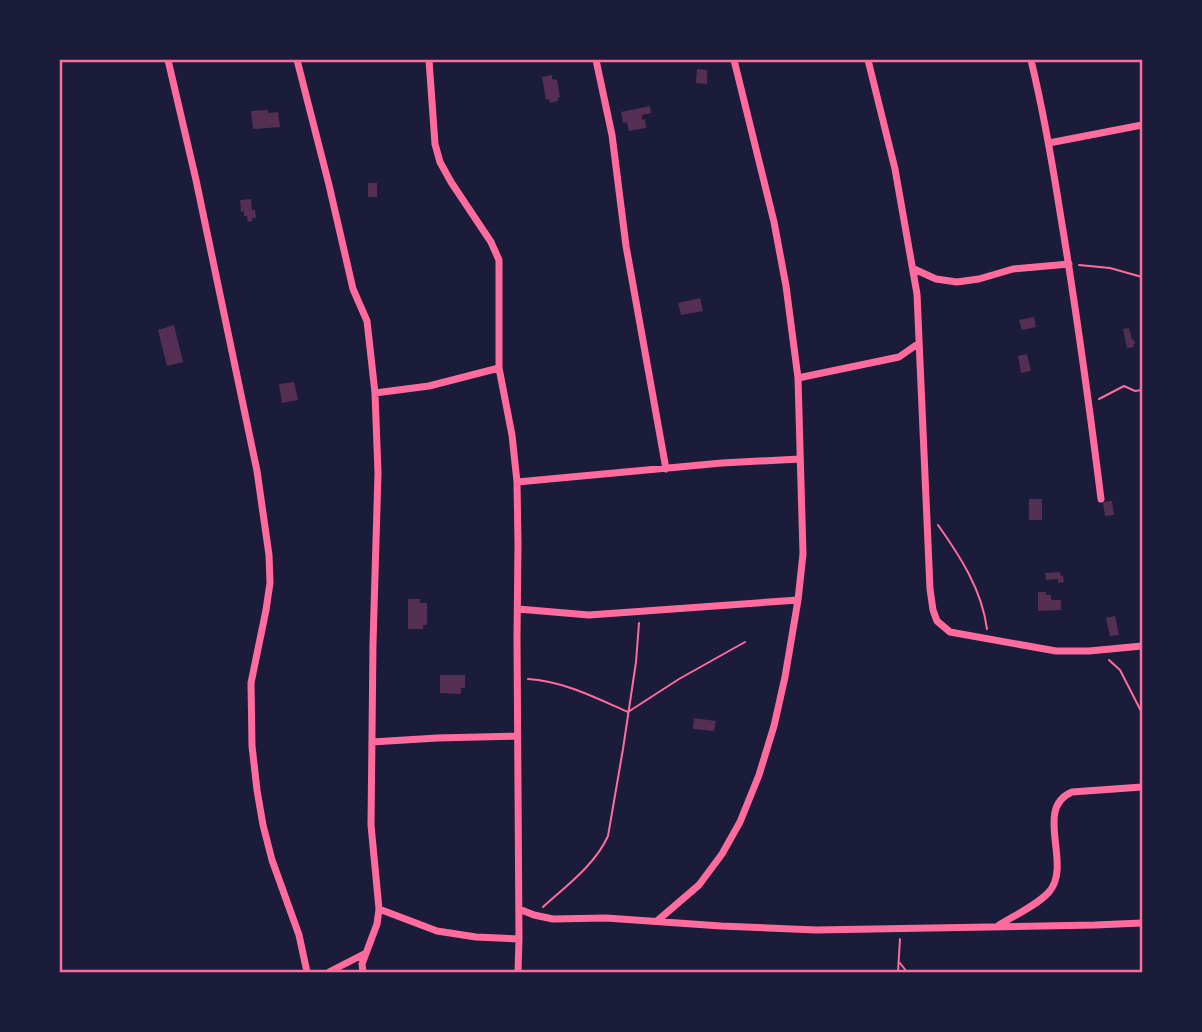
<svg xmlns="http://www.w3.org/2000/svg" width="1202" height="1032" viewBox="0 0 1202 1032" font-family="'Noto Sans',sans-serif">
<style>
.building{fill:#542f53}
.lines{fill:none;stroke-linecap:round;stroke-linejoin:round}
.path{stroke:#ff6b9d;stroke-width:2}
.minor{stroke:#ff6b9d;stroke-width:7}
.neatline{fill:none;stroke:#ff6b9d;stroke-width:2.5}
</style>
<rect width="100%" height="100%" fill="#1b1b3a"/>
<!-- building -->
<path class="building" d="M697,69L707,70V84L696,83Z
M552,75V79L557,80L560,97L558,98V101L550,103L549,99L546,100L542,77Z
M650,106L651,113L642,115V120L645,119L646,128L629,131L627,122L623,123L621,112Z
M268,110V113L278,112L280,127L253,129L251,111Z
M368,183H377V197H368Z
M251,199L252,210H255L256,218H252V221L248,222L247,216H244V211L241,212L240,200Z
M700,298L703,311L681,315L678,303Z
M1034,317L1036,327L1022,330L1019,320Z
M174,325L183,362L167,366L158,330Z
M1129,328L1132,340H1134L1135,344H1133L1134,347L1127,348L1123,329Z
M1027,354L1031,371L1021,373L1018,356Z
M294,382L298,400L282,403L279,384Z
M1029,499H1042V520H1029Z
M1112,501L1114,515L1105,516L1103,502Z
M1060,572L1061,576H1063L1064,582L1058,583V579L1046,580L1045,573Z
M1038,592H1046V595H1051V600H1061V610L1038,611Z
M408,599H420V603H427V625H423V629H408Z
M1115,616L1119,635L1110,636L1106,618Z
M440,675H465V688H461V694L440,693Z
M694,718L716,721L714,731L693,729Z"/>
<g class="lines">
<!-- path -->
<path class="path" d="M1079,265L1110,268L1142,277
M1099,399L1124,386L1135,391L1142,390
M938,525C960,556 982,590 987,629
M1109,660L1120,670L1142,713
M528,679C563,681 596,698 628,712L679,679L745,642
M543,907C566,886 595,865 608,836L623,749L636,662L639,623
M900,963L907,972
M898,972L900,939"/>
<!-- minor -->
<path class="minor" d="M168,60L196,180L257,471L269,555L270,583L266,610L251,683L252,746L257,790L263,825L272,860L299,935L307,972
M297,60L329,185L353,289L367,321L375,393L378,473L373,644L371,825L379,909L377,924L362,964L363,972
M429,60L435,144L440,162L451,182L491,242L499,260V368L512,435L517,482L518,544L517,637L519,939L518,972
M596,60L612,135L626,246L666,469
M868,60L895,169L917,294L930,589L933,610L937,621L950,632L1056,651H1089L1142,646
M1031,60C1043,110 1052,161 1060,212C1076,308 1089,403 1101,499
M1049,143L1142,125
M914,269L936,279L957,282L979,279L1013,269L1069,264
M798,378L899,357L919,343
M375,393L429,386L499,368
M517,482L722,463L800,459
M518,609L589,615L798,600
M372,742L437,738L517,736
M379,909L437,931L476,937L519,939
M519,909L534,915L553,919L606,918L721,926L816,930L1095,925L1142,923
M657,921L699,885L722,854L740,822L759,775L774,726L785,677L798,600L803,554L798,378L786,286L774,222L734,60
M999,925C1015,915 1036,906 1049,892C1073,865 1033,808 1072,792L1142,787
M329,972L366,953"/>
</g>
<!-- border -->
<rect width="1202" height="1032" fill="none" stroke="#1b1b3a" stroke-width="122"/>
<rect x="61" y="61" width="1080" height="910" class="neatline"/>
</svg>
